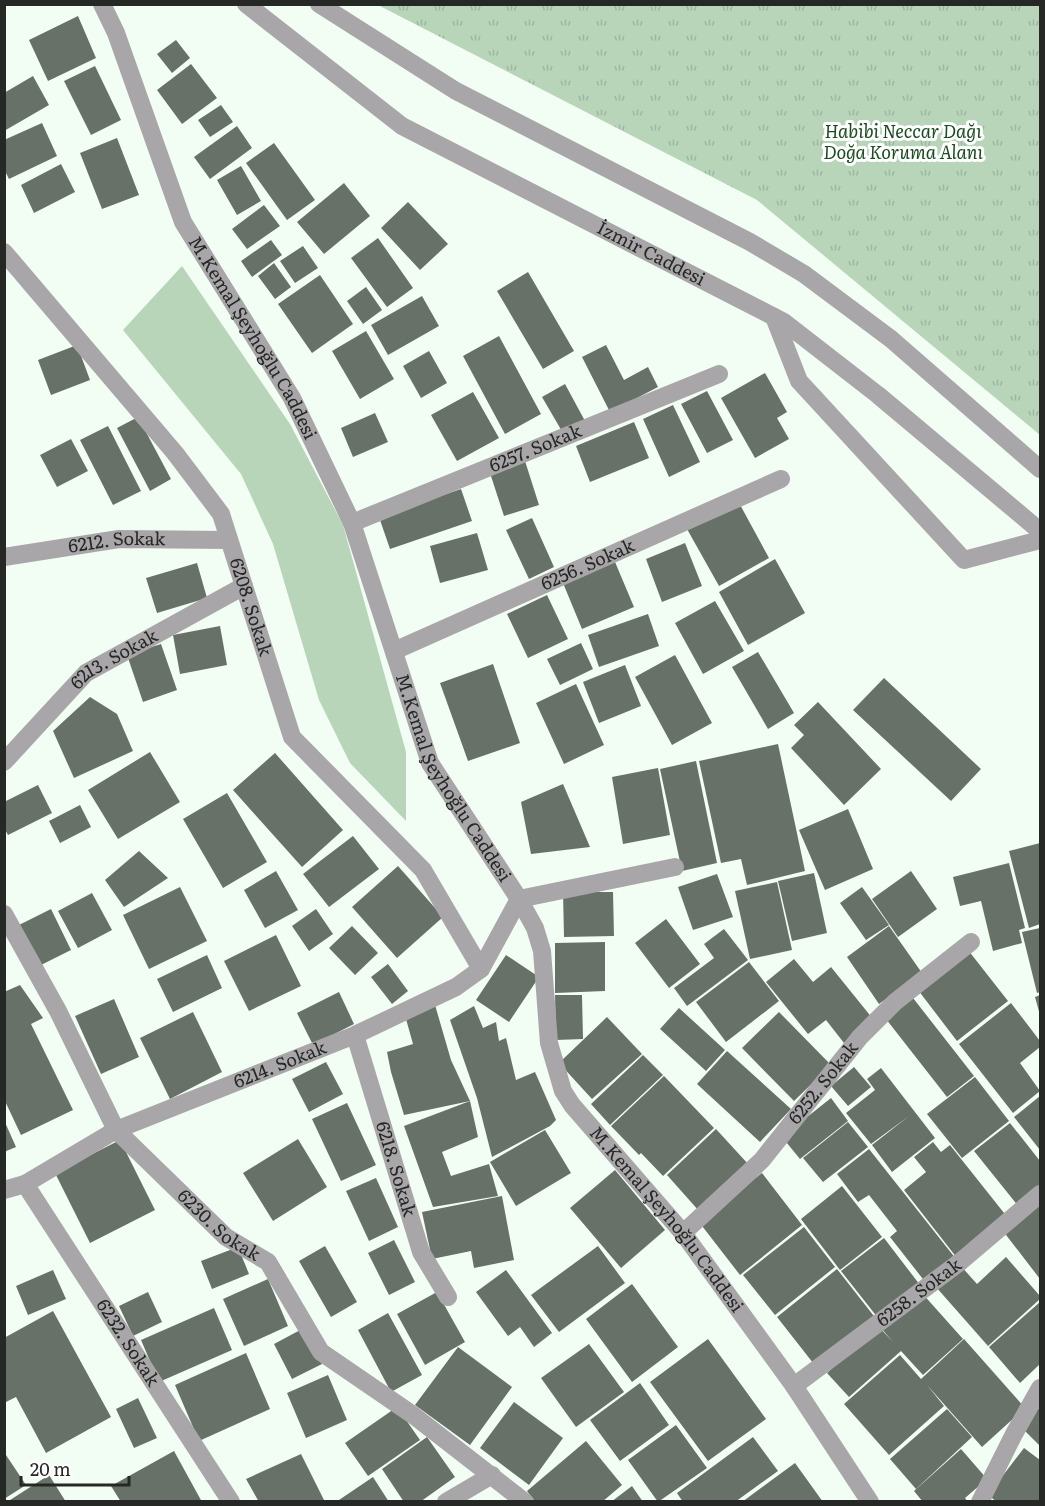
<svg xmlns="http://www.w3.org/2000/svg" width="1045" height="1506" viewBox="0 0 1045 1506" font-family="Literata,serif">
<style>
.grass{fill:#b8d5ba}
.park{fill:url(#park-tufts)}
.building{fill:#687168}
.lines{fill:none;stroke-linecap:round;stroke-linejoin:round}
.minor{stroke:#a9a6aa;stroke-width:18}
.labels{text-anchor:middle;stroke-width:6;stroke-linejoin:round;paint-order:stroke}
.park-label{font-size:18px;font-style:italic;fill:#1c4a22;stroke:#fff}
.street-label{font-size:18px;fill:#252825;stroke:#fff}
</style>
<defs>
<pattern id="park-tufts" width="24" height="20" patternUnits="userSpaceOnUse" patternTransform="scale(1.5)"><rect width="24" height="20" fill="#b8d5ba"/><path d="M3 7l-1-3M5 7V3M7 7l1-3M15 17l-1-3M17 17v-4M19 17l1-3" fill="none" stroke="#9eb7a0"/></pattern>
</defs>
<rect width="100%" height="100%" fill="#f2fdf3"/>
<!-- grass -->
<path class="grass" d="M182,266L290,424L343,525L406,752V821L350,763L319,700L273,544L241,474L123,330Z"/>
<!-- park -->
<path class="park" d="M378,5H1040V435L757,200Z"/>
<!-- building -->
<path class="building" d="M78,16L96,58L48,81L29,40Z
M176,40L190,58L172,73L157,54Z
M191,64L217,98L182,124L157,90Z
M95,66L121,120L91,135L64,81Z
M33,76L49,105L4,131V93Z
M221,105L233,122L210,137L198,120Z
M42,123L57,156L9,179L4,169V140Z
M237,126L252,148L210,179L194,157Z
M117,138L139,195L102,209L80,153Z
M274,143L315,200L287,220L246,163Z
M61,164L75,192L34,213L21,185Z
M241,166L261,201L237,215L217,180Z
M344,183L370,216L324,254L297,222Z
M408,202L448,244L420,270L381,228Z
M264,205L280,226L247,249L232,229Z
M378,238L413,288L387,307L351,258Z
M271,240L282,255L252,277L241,261Z
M303,246L318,268L295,283L280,261Z
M274,263L291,287L275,299L258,276Z
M528,272L574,351L543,369L497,291Z
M320,275L353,324L312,353L278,304Z
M366,287L382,310L363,324L347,301Z
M422,296L439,326L388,355L371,325Z
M366,331L394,379L360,399L332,351Z
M499,336L541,414L505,434L463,356Z
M77,345L90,380L51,395L38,360Z
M606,345L624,380L648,367L658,387L610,412L582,357Z
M429,351L447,383L421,398L403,366Z
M765,373L787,412L777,418L789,439L755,458L721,398Z
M565,384L585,421L563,433L542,397Z
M707,391L733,440L707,453L681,404Z
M473,392L499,438L457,461L431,415Z
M673,405L700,462L669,477L643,419Z
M375,413L388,442L353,457L341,428Z
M138,417L171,479L150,491L117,428Z
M634,422L649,458L590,482L576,446Z
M108,426L141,491L113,505L80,440Z
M71,439L88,471L57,487L40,455Z
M525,461L539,505L504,516L490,473Z
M461,489L472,521L390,549L379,517Z
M738,501L769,558L719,586L687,529Z
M532,518L554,567L529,579L506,530Z
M477,533L488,570L440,583L430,546Z
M685,543L702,586L662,602L646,559Z
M775,559L805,613L748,645L719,592Z
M615,562L634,607L582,629L563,583Z
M197,563L207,598L157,613L146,578Z
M547,595L568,639L528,658L507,614Z
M715,601L744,651L703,674L675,623Z
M648,614L659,646L599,667L588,635Z
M220,626L227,665L180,674L173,635Z
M581,643L593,669L560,685L547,659Z
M161,644L177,690L143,702L127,655Z
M758,652L794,713L768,729L732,667Z
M675,655L712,723L672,745L635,677Z
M493,664L520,743L468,761L440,683Z
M625,665L641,706L599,723L583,682Z
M884,678L981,769L951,801L853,710Z
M576,684L604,745L564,764L536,703Z
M90,697L117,714L133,751L74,778L53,731Z
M818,702L881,769L844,805L791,748L804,735L794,725Z
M778,744L805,871L747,885L741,859L721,863L699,761Z
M150,752L180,802L118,839L88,790Z
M275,753L343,830L302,867L233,790Z
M696,761L717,863L682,871L660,769Z
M658,768L670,835L623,844L612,777Z
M563,784L590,847L531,854L521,802Z
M38,785L52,813L8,835L4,828V802Z
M227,793L267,862L223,888L183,819Z
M80,805L91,827L60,843L49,821Z
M848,809L873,869L825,890L799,830Z
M353,836L379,869L329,907L303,874Z
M1040,843V924L1029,928L1009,851Z
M139,851L168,878L124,907L105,880Z
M1009,863L1025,928L1019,930L1022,943L993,951L981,901L960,906L953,877Z
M398,866L443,917L397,958L352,907Z
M276,871L298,910L265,928L244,890Z
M911,871L937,909L898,937L872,899Z
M814,873L827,933L792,941L778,881Z
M717,874L733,917L693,930L678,887Z
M777,882L792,950L750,959L735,891Z
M180,887L207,941L149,969L123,915Z
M862,887L889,925L866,940L840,903Z
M563,892H613L614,936L564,937Z
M92,893L112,930L78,948L58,911Z
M51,909L71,950L39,966L19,925Z
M316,909L333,934L309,951L292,926Z
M666,919L700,964L669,988L635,943Z
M352,926L378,953L355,975L329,948Z
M889,926L922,973L879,1004L847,957Z
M1040,928V992L1037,993L1022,932Z
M724,929L748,960L687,1006L674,988L714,958L704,944Z
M276,935L301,986L249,1011L224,961Z
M605,942V991L555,993V943Z
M968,950L1008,1001L957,1041L918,990Z
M207,955L222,988L173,1012L157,979Z
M506,955L539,977L509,1022L476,1000Z
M794,959L813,982L831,967L873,1019L844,1043L826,1020L808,1034L766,982Z
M749,962L779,1001L726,1042L696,1002Z
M388,964L408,991L392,1004L371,977Z
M20,985L43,1018L31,1024L73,1110L21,1135L4,1099V992Z
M339,992L354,1024L313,1045L297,1013Z
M555,995H582L583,1039L556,1040Z
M1040,995V1015L1035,997Z
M913,998L974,1076L947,1097L886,1019Z
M114,999L139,1057L101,1074L75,1016Z
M1011,1003L1040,1041V1047L1020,1063L1040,1091L1013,1113L959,1044Z
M435,1005L451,1060L470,1101L404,1115L391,1072L387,1052L413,1044L406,1019Z
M474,1006L483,1028L496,1022L499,1041L506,1038L516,1080L535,1072L556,1120L550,1126L492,1157L477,1098L450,1020Z
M679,1008L725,1050L706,1071L660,1029Z
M193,1012L222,1072L170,1099L140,1038Z
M779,1012L831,1065L794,1101L742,1048Z
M607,1017L642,1054L592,1099L559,1063Z
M727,1051L791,1109L760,1142L697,1084Z
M643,1055L663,1075L610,1125L591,1104Z
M326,1062L343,1094L309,1112L292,1079Z
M854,1067L871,1087L848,1106L831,1086Z
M881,1068L935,1138L892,1172L872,1145L909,1116L871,1144L846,1113L875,1090L867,1079Z
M664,1076L714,1128L663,1176L641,1153L639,1155L611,1126Z
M975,1077L1009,1121L962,1158L927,1114Z
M1040,1096V1150L1014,1117Z
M831,1098L848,1121L800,1159L782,1137Z
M470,1101L478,1137L442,1152L451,1176L489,1164L498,1196L433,1207L404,1126Z
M347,1103L376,1165L341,1181L312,1119Z
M4,1120L16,1147L4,1152Z
M848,1122L868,1147L823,1182L803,1158Z
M1010,1123L1040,1161V1190L1019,1207L974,1151Z
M716,1129L749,1165L699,1211L667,1175Z
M545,1130L571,1173L516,1206L490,1162Z
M298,1139L327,1187L273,1221L243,1173Z
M120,1140L155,1210L90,1243L55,1173Z
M933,1142L941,1152L950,1145L1008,1218L957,1258L904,1190L926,1172L914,1157Z
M869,1149L956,1259L926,1283L890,1237L897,1231L869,1195L858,1202L837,1174Z
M615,1170L665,1230L621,1268L570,1208Z
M762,1173L802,1225L740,1275L699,1222Z
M376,1178L398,1227L369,1241L346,1191Z
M842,1186L882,1237L840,1270L801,1219Z
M502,1196L514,1260L474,1268L471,1251L432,1259L422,1212Z
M1040,1201V1279L1003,1231Z
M804,1227L835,1267L775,1315L743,1275Z
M884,1238L920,1285L878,1318L841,1271Z
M394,1240L415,1282L389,1295L368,1253Z
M325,1246L357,1302L331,1317L299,1261Z
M598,1246L625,1283L559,1332L531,1295Z
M238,1247L249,1274L212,1289L201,1261Z
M1006,1257L1040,1296V1299L988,1346L936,1287L960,1265L977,1284Z
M837,1269L877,1320L817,1368L777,1317Z
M53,1270L66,1299L28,1315L16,1286Z
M506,1270L552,1333L534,1347L520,1327L508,1336L476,1292Z
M268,1279L288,1326L244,1346L223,1299Z
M632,1284L678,1347L632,1382L586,1319Z
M148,1292L162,1322L133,1336L119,1306Z
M437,1292L465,1342L425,1365L397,1314Z
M921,1292L963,1339L923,1375L901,1351L849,1397L827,1373L878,1326L893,1342L881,1328Z
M1040,1302V1364L1020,1383L989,1347Z
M214,1308L232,1350L159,1382L141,1340Z
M53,1311L111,1417L46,1453L16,1397L4,1403V1338Z
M388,1313L422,1375L391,1392L358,1330Z
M304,1328L322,1364L292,1379L274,1344Z
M708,1339L766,1419L708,1461L650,1382Z
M964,1339L1025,1408L982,1447L927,1385L944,1406L889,1455L844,1404L900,1355L921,1379Z
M589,1344L624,1392L576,1427L541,1378Z
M458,1347L512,1387L470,1445L415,1405Z
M246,1353L270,1409L199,1441L175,1385Z
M328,1375L347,1420L306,1438L287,1393Z
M640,1383L669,1425L620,1461L590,1420Z
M138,1398L157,1438L134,1448L116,1409Z
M514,1402L563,1438L529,1485L480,1448Z
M397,1407L420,1440L368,1476L345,1443Z
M1040,1407V1446L1021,1427Z
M947,1409L972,1437L916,1489L890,1459Z
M676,1425L707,1468L658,1502L628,1460Z
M427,1437L455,1477L420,1502H404L382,1469Z
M753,1437L778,1471L735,1502H683L677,1493Z
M586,1441L622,1485L602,1502H535L527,1491Z
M1024,1448L1040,1460V1502H997L988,1495Z
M961,1449L987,1479L965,1498L968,1502H923L914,1491Z
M174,1451L202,1502H121L111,1486Z
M4,1452L26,1485L4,1499Z
M301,1454L325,1502H259L246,1479Z
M795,1463L823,1502H742Z
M49,1475L66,1502H7Z
M373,1477L389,1502H336Z
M632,1486L643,1502H611Z"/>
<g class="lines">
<!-- minor -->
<g class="minor">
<path id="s1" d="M102,4L116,33L183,222L292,398L352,523L430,763L519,899L535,928L542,951L549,1043L563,1091L572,1105L683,1233L794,1386L870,1502"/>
<path id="s2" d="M246,4L402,126L784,322L878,395L1040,531"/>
<path d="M319,4L456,91L750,242L804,274L891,339L1040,469"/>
<path id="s3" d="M4,252L175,453L221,514L292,737L423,870L481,969"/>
<path d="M774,317L799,381L964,560L1040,540"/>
<path id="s4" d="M352,523L719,374"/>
<path id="s5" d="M4,557L119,539L229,540"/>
<path id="s6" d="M394,651L781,479"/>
<path id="s7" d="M4,762L86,673L244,586"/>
<path id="s8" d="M4,914L58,1011L116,1130L226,1237L268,1262L321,1352L413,1415L525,1502"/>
<path id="s9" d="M355,1035L421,1252L448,1297"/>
<path id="s10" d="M25,1184L231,1502"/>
<path id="s11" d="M4,1190L25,1184L116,1130L355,1035L456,987L481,969L519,899L675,867"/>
<path id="s12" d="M683,1233L762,1160L860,1037L895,1002L971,942"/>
<path id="s13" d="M794,1386L960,1262L1040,1194"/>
<path d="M446,1502L492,1475"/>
<path d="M980,1502L1014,1434L1040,1388"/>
</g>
</g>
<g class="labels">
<!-- park labels -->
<g class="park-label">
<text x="903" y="138">Habibi Neccar Dağı<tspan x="903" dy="21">Doğa Koruma Alanı</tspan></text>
</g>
<!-- street labels -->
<g class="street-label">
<text dy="6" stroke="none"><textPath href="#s2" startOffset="478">İzmir Caddesi</textPath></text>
<text dy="6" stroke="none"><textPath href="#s1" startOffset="368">M.Kemal Şeyhoğlu Caddesi</textPath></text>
<text dy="6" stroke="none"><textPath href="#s4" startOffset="198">6257. Sokak</textPath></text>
<text dy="6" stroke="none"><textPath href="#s5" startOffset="114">6212. Sokak</textPath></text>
<text dy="6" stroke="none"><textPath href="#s6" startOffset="212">6256. Sokak</textPath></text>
<text dy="6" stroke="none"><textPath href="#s3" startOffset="438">6208. Sokak</textPath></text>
<text dy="6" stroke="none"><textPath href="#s7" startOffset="152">6213. Sokak</textPath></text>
<text dy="6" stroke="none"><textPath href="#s1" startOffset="854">M.Kemal Şeyhoğlu Caddesi</textPath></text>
<text dy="6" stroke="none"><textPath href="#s11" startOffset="304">6214. Sokak</textPath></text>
<text dy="6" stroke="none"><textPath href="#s12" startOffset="206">6252. Sokak</textPath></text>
<text dy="6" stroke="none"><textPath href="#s9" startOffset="140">6218. Sokak</textPath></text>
<text dy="6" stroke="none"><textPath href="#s1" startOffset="1358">M.Kemal Şeyhoğlu Caddesi</textPath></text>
<text dy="6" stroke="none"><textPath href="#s8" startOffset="384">6230. Sokak</textPath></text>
<text dy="6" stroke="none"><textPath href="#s13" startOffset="156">6258. Sokak</textPath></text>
<text dy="6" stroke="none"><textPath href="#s10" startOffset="189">6232. Sokak</textPath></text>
</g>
</g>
<!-- border -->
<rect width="1045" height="1506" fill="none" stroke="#252825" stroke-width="12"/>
<!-- scale -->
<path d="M21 1476v9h108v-9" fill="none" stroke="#252825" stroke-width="3"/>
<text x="30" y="1476" font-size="18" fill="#252825" stroke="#ffffff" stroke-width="4.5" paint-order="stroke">20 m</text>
</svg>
